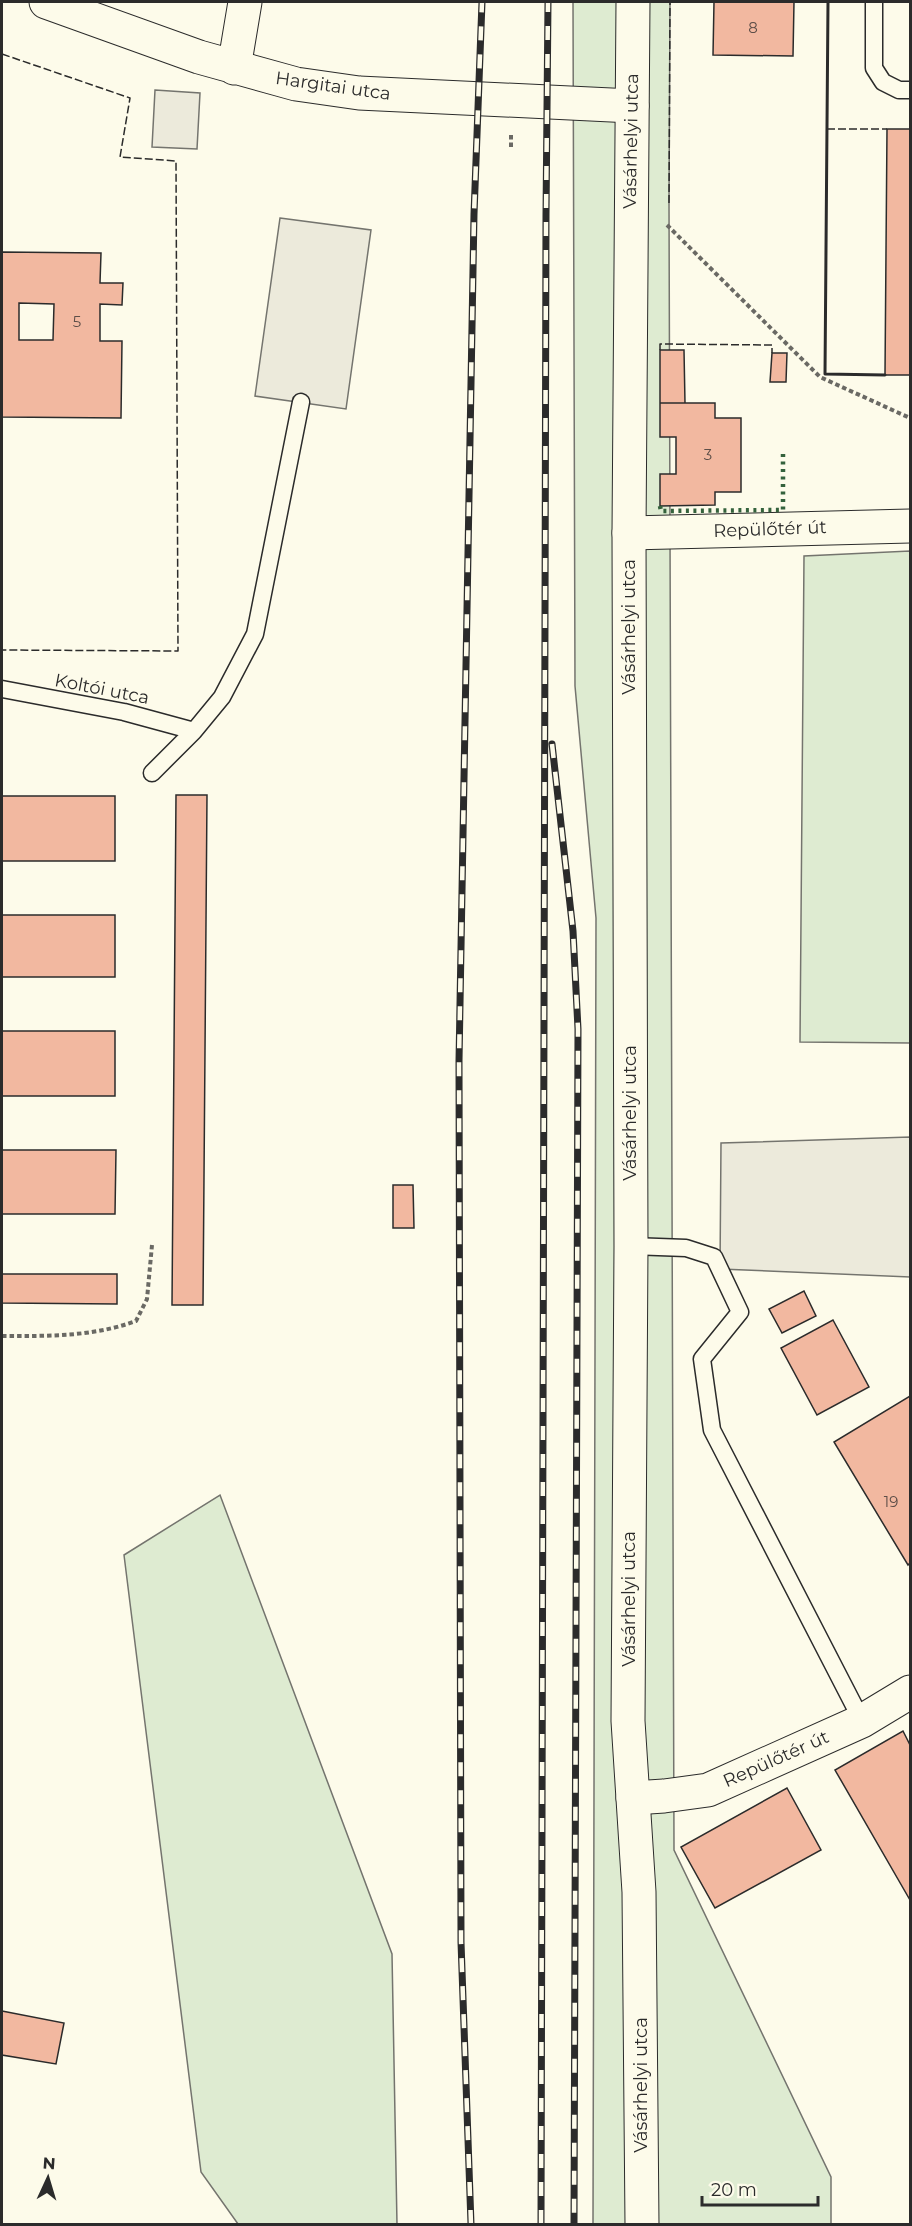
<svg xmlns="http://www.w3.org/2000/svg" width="912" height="2226" viewBox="0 0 912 2226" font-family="Montserrat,sans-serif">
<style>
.green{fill:#deebd1;stroke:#74746e;stroke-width:1.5}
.parking{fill:#eceadb;stroke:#74746e;stroke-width:1.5}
.building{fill:#f2b8a0;stroke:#2b2b2b;stroke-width:1.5;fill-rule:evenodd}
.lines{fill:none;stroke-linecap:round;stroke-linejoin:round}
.lane-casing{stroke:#2b2b2b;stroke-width:19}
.street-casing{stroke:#2b2b2b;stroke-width:35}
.secondary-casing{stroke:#2b2b2b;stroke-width:35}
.path{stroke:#6a6964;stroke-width:4;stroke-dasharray:4.5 3;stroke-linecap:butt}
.lane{stroke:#fdfbea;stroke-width:16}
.street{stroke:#fdfbea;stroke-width:33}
.secondary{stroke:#fdfbea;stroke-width:33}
.rail-casing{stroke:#2b2b2b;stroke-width:7}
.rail{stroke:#fdfbea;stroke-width:4.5;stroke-dasharray:14;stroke-linecap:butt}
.hedge{stroke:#34623c;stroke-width:4.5;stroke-dasharray:3 4.5;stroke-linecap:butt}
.fence{stroke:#2b2b2b;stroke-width:1.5;stroke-dasharray:8 3;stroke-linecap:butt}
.wall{stroke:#2b2b2b;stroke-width:3}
.labels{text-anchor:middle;stroke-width:4.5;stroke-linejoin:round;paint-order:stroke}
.number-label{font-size:15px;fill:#5d4e48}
.street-label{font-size:18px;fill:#2b2b2b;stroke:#fdfbea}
</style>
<rect width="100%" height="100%" fill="#fdfbea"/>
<!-- green -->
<path class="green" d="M573,2H670L669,203L674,1850L831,2177V2224H593L596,918L575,686Z
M910,551V1043L800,1042L804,556Z
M220,1495L392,1954L397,2224H238L201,2172L124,1555Z"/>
<!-- parking -->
<path class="parking" d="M155,90L200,93L197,149L152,147Z
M280,218L371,230L346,409L255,396Z
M910,1137V1277L720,1269L721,1143Z"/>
<!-- building -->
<path class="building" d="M714,2H794L793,56L713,55Z
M887,129H910V375H885Z
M2,252L101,253L100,283H123L122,305L100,304V341H122L121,418L2,417ZM19,303L54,304L53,340H19Z
M660,350H684L685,403H660Z
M772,353H787L786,382H770Z
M660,403H715V418H741V492H715V505L660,506V474H676V437H660Z
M176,795H207L203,1305H172Z
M2,796H115V861H2Z
M2,915H115V977H2Z
M2,1031H115V1096H2Z
M2,1150H116L115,1214H2Z
M393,1185H413L414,1228H393Z
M2,1274H117V1304L2,1303Z
M804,1291L816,1316L782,1333L769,1309Z
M833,1320L869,1387L817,1415L781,1348Z
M910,1396V1563L908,1565L834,1442Z
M903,1731L910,1745V1900L835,1770Z
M787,1788L821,1850L715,1908L681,1847Z
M2,2011L64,2023L56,2064L2,2055Z"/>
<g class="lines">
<defs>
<path id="lane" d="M874,2V68L883,82L899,90H910
M2,689L124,712L194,731
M152,773L194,731L222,697L255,634L301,402
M631,1246L686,1248L714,1257L740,1312L702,1359L712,1430L862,1721"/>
<path id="street" d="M46,2L199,57L296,84L359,93L632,106
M234,68L245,2
M629,533L910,526
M633,1798L664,1796L708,1790L862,1721L910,1692"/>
<path id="secondary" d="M633,2L629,533L631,1246L628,1721L639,1892L642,2224"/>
</defs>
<!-- lane casing -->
<use href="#lane" class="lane-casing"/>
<!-- street casing -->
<use href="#street" class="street-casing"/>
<!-- secondary casing -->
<use href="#secondary" class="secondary-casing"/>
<!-- path -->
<path class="path" d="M511,135V149
M667,225L820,377L910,418
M2,1336C48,1336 92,1337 136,1321L147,1299L152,1245"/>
<!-- lane -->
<use href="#lane" class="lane"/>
<!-- street -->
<use href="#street" class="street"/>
<!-- secondary -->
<use href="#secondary" class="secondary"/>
<defs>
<path id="rail" d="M552,744L573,931L578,1029L574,2224
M471,2224L461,1942L459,1061L474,214L482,2
M541,2224L546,215L548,2"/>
</defs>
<!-- rail casing -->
<use href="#rail" class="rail-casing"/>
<!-- rail -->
<use href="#rail" class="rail"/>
<!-- hedge -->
<path class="hedge" d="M660,506L661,511L783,510V453"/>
<!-- fence -->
<path class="fence" d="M2,54L130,98L120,157L176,161L178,651L2,650
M827,129H887
M669,203L670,2
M660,350V344L772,345V353"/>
<!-- wall -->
<path class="wall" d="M828,2L825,374L885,375"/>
</g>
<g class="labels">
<!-- number labels -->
<g class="number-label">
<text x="753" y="33">8</text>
<text x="77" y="327">5</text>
<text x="708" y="460">3</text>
<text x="891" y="1507">19</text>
</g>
<!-- street labels -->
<g class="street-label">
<text transform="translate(333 86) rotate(8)" y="6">Hargitai utca</text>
<text transform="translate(631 141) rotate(-89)" y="6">Vásárhelyi utca</text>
<text transform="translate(770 529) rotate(-2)" y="6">Repülőtér út</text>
<text transform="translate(629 627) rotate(-90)" y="6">Vásárhelyi utca</text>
<text transform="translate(102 689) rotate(11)" y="6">Koltói utca</text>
<text transform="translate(630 1113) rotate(-90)" y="6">Vásárhelyi utca</text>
<text transform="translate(629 1599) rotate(-90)" y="6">Vásárhelyi utca</text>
<text transform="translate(776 1759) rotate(-24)" y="6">Repülőtér út</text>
<text transform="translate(641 2085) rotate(-90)" y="6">Vásárhelyi utca</text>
</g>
</g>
<!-- border -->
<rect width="912" height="2226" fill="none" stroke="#2b2b2b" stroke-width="6"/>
<!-- north arrow -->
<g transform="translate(48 2178) rotate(4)" stroke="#fdfbea" stroke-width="4.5" paint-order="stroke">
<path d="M0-4.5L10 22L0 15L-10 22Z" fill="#2b2b2b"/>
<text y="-9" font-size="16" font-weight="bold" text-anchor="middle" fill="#2b2b2b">N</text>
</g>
<!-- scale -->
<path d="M702 2196v9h116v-9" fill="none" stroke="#2b2b2b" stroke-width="3"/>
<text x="711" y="2196" font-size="18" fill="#2b2b2b" stroke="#fdfbea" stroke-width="4.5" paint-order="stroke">20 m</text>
</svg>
